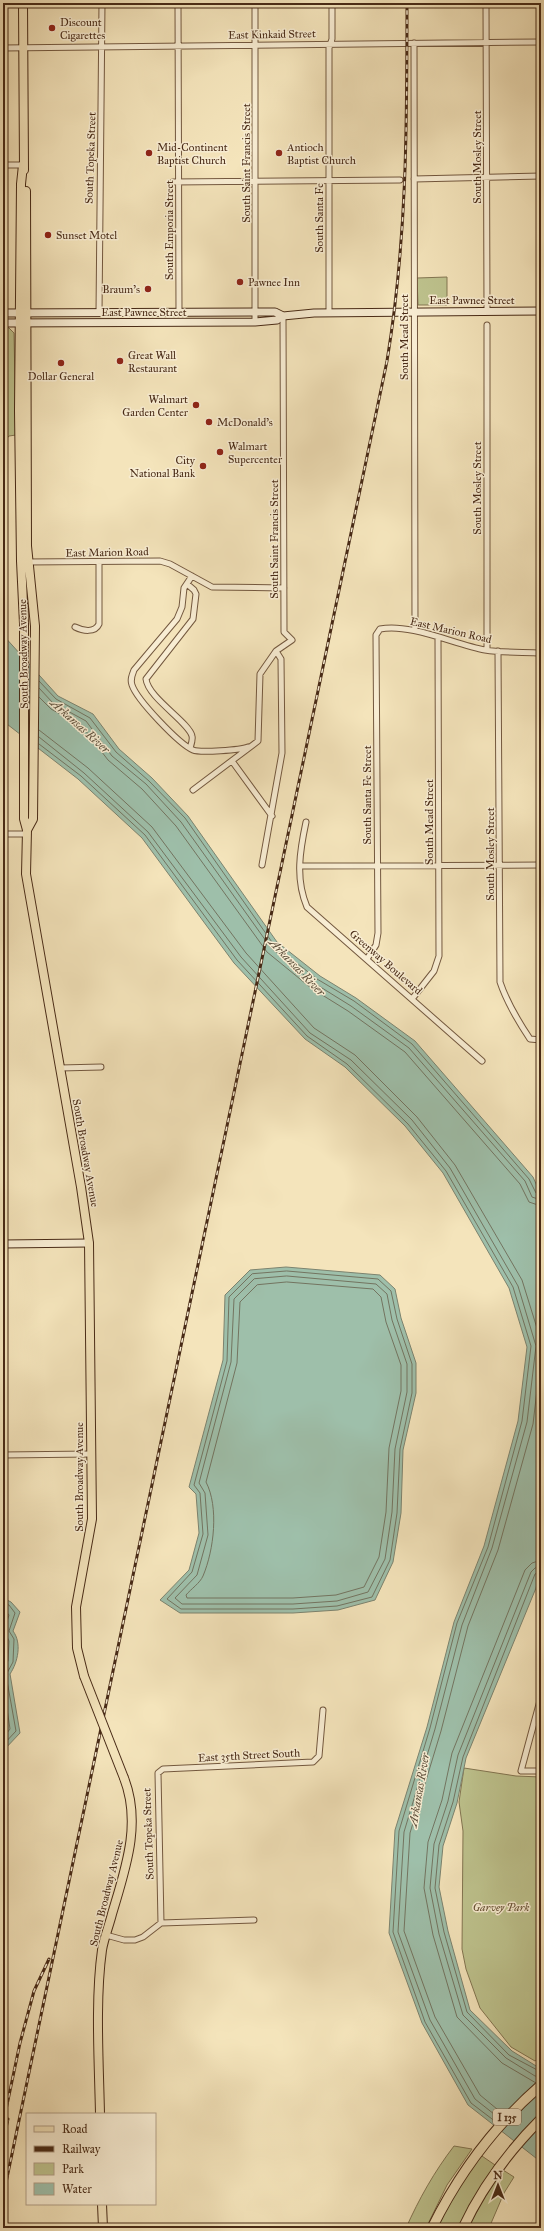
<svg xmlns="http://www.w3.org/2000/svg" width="544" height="2231" viewBox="0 0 544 2231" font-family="'IM FELL Great Primer',serif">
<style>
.green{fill:#bec38e;stroke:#837652}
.water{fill:#9ebfaa;stroke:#7c836f}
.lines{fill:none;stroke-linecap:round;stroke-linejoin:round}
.shore{stroke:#737460;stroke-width:1}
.street-casing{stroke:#73583f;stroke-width:7}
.secondary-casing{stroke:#482a16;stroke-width:9}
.primary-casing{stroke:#482a16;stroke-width:10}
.highway-casing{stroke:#482a16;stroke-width:11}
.street{stroke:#f8edd3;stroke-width:5}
.secondary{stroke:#f8edd3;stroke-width:7}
.primary{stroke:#f4e4bb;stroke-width:8}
.highway{stroke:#f4e4bb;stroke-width:9}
.rail-casing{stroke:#482a16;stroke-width:3}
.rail{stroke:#f8edd3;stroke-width:1.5;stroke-dasharray:4.5;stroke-linecap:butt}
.primary-bridge-casing{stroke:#482a16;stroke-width:10;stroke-linecap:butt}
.primary-bridge{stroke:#f4e4bb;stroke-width:8}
.poi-dot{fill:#8f2418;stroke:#f8edd3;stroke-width:1.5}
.labels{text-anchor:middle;stroke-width:3;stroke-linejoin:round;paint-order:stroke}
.shield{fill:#f8edd3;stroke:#7d644f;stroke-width:1}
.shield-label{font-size:10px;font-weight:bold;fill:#482a16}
.poi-label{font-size:11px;fill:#482a16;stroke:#f8edd3;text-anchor:start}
.street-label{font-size:11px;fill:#482a16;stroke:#f8edd3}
.park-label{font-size:11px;font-style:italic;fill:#665034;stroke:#f8edd3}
.water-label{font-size:12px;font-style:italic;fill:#5e4f3b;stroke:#f8edd3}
</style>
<rect width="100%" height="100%" fill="#f4e4bb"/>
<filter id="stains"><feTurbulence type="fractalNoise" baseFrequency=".005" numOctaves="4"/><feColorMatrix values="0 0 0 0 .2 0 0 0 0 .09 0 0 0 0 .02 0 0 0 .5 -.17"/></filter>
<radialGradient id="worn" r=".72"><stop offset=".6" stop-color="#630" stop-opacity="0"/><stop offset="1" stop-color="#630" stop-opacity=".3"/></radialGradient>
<!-- green -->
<path class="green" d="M447,277V305H418L417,278Z
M3,326L9,328L14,333L16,435L9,436L3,443Z
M464,1768L516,1776L541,1777V2057L535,2061L511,2047L480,2008L466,1969L462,1949L463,1831L459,1802Z
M454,2146L472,2149L447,2185L426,2228H406C419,2199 434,2172 454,2146Z
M479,2154L495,2165L466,2213L459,2228H436L451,2198Z
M503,2170L514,2177L504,2193L489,2228H468L488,2190Z"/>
<!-- water -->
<path class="water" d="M3,635L58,696L93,714L119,749L152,778L188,816L277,942L320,976L356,998L415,1041L533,1177L541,1195V1569L536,1588L466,1758L457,1803L443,1846L439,1887L448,1931L470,2010L512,2051L541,2069V2162L468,2105L422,2023L389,1933L395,1830L427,1727L454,1622L484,1546L518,1421L527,1347L509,1288L443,1173L405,1126L345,1067L305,1039L234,963L142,838L78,779L3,721Z
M286,1267L380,1275L395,1289L401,1318L416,1363V1393L403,1450L401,1513L393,1562L375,1600L338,1610L293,1613H180L160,1600L189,1570L199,1533L196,1494L189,1487L223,1360L225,1295L250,1270Z
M3,1598L11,1602L20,1612L13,1631C22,1643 18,1662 10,1674L20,1733L3,1751Z"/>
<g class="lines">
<!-- shore -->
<path class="shore" d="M39,681L56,699L90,718L116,752L149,781L185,818L274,945L317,979L354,1001L412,1044L529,1179L536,1193L541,1195
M39,688L53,703L86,721L112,756L146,784L181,822L271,948L314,983L351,1006L409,1048L525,1181L532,1197L541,1200
M39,697L51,709L82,726L108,760L142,789L176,826L267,952L311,988L348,1011L405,1052L520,1184L529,1202L541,1206
M39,730L88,768L152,827L246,953L314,1028L355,1055L417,1117L455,1165L522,1280L541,1341
M39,737L84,773L148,832L241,957L310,1033L351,1060L412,1120L450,1168L518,1286L536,1346L527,1422L492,1548L462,1625L435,1729L404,1832L398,1932L430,2020L475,2099L499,2118
M39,744L81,776L145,835L237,960L307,1036L347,1064L408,1124L446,1171L513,1287L531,1346L522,1421L488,1547L457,1623L430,1728L399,1831L393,1932L425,2022L471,2103L496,2122
M287,1271L378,1279L391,1291L397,1319L412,1364V1393L400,1449L397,1513L390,1560L372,1597L337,1606L293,1609H181L167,1599L192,1572L203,1534L200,1493L194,1485L227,1361L229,1297L252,1274Z
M287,1276L376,1284L387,1294L392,1320L407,1364V1392L395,1449L392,1512L385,1559L368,1592L337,1601L293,1604H182L175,1598L197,1575L208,1535L205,1493L199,1483L231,1362L234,1299L254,1279Z
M287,1282L373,1289L381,1297L386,1322L401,1365V1391L389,1448L386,1512L379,1557L364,1587L336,1595L293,1598H187L186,1595C191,1589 200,1583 203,1576C214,1550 219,1507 206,1482L237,1363L240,1302L257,1285Z
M541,1566L535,1568L531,1572L458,1755L448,1801L434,1844L430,1888L439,1934L463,2015L506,2058L535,2076L541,2077
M541,1571L535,1574L463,1757L453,1802L439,1845L435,1888L444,1932L467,2012L509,2055L541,2072
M3,1603L9,1605L15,1613L9,1631L14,1639L13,1662L6,1675L16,1731L3,1745
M3,1608L9,1615L4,1631L9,1641L8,1661L3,1668
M3,1682L10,1729L3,1738
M536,2083L502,2063L457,2017L433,1935L424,1888L428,1842L442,1800L452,1753L525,1570L532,1563L541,1560
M503,2114L480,2095L435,2017L404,1931L410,1833L441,1731L468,1626L498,1550L533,1424L541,1356"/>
<defs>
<path id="street" d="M178,3L179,313
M255,3V322
M486,3L487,311
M414,43L415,630
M3,48L541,42
M3,165H23
M414,179L541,176
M173,182L400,180
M99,313L102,3
M329,313V48L332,39V3
M487,325V650
M26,562L160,561L170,564L212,587L284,588
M192,576L184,588L182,607L177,619L134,670C132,675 130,680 132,685C137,700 179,744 193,750C200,753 241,750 248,747
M187,584L194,590L196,594L193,619L146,679C148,698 189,722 192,736C193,740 191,745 190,748
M75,627C83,631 95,633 99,624V562
M498,651L500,982C507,1003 518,1021 530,1039L541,1040
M232,761L272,816
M193,790L258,741L260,674L276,651L292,640L284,632L283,316
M306,822C300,850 295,879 307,907L482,1061
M3,834H27
M262,865L282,753L281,659L276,651
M300,866L541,865
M367,959L376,945L378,933L376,635L380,629C410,623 454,644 485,650C503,653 523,652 541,653
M412,999L434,971L439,956L438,638
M60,1068L101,1067
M3,1455L91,1454
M541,1697L521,1771H541
M161,1923L158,1773L163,1769L313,1762L319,1756L323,1710
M106,1935L124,1940H135L143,1937L161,1923L254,1920"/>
<path id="secondary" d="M3,313L255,312H275L283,316
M3,323L255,322L277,320L283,316L314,313L541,311
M3,1244L89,1243"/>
<path id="primary" d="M23,3L24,170
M23,165L21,184L19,411L21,561L24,624V819L27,830L26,874L81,1187L89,1243L92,1519L76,1607L77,1648L84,1676
M26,191L27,546L35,626L33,819L27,830
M100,2114C99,2063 95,2000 102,1950C104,1938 109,1926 112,1914C125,1870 142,1824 124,1778
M102,2204L103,2228"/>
<path id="highway" d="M432,2228C459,2173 494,2126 541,2085
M463,2228C482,2187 510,2150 541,2119"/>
</defs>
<!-- street casing -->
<use href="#street" class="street-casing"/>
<!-- secondary casing -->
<use href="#secondary" class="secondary-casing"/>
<!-- primary casing -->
<use href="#primary" class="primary-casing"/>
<!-- highway casing -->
<use href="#highway" class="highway-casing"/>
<!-- street -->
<use href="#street" class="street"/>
<!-- secondary -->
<use href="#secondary" class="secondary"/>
<!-- primary -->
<use href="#primary" class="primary"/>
<!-- highway -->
<use href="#highway" class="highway"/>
<defs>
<path id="rail" d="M3,2124L20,2043L34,1991L49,1959
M3,2142L8,2119
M3,2197L387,361C407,240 407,125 407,3"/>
</defs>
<!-- rail casing -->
<use href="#rail" class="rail-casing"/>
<!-- rail -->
<use href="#rail" class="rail"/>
<defs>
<path id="primary-bridge" d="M84,1676L124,1778"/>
</defs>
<!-- primary-bridge casing -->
<use href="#primary-bridge" class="primary-bridge-casing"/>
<!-- primary-bridge -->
<use href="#primary-bridge" class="primary-bridge"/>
</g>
<!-- markers -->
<g class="poi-dot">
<circle cx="52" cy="28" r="4"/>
<circle cx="149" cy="153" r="4"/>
<circle cx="279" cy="153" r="4"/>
<circle cx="48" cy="235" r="4"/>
<circle cx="240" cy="282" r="4"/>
<circle cx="148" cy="289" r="4"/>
<circle cx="120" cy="361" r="4"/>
<circle cx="61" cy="363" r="4"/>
<circle cx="196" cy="405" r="4"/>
<circle cx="209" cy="422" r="4"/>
<circle cx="220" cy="452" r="4"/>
<circle cx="203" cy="466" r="4"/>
</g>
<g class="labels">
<!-- shield labels -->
<rect class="shield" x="493" y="2109" width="28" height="16" rx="3"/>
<g class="shield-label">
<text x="507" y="2121">I 135</text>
</g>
<!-- poi labels -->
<g class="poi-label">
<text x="60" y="26">Discount<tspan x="60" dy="13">Cigarettes</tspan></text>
<text x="157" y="151">Mid-Continent<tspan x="157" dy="13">Baptist Church</tspan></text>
<text x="287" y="151">Antioch<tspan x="287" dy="13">Baptist Church</tspan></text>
<text x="56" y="239">Sunset Motel</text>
<text x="248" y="286">Pawnee Inn</text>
<text x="140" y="293" text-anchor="end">Braum's</text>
<text x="128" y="359">Great Wall<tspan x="128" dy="13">Restaurant</tspan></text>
<text x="61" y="380" text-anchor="middle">Dollar General</text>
<text x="188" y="403" text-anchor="end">Walmart<tspan x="188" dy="13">Garden Center</tspan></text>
<text x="217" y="426">McDonald's</text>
<text x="228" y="450">Walmart<tspan x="228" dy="13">Supercenter</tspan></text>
<text x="195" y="464" text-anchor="end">City<tspan x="195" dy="13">National Bank</tspan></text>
</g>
<!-- street labels -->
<g class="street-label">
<text transform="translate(272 34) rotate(-1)" y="4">East Kinkaid Street</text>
<text transform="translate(477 157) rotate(-90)" y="4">South Mosley Street</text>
<text transform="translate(90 158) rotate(-88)" y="4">South Topeka Street</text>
<text transform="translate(246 163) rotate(-90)" y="4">South Saint Francis Street</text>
<text transform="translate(319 218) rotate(-90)" y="4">South Santa Fe</text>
<text transform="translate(169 230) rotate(-90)" y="4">South Emporia Street</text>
<text x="472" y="304">East Pawnee Street</text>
<text x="144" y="316">East Pawnee Street</text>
<text transform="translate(404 337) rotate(-90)" y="4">South Mead Street</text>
<text transform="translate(477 488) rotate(-90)" y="4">South Mosley Street</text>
<text transform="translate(274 539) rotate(-90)" y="4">South Saint Francis Street</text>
<text transform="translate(107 552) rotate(-1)" y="4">East Marion Road</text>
<text transform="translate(451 630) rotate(13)" y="4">East Marion Road</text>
<text transform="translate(23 654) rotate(-91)" y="4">South Broadway Avenue</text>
<text transform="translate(367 795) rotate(-90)" y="4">South Santa Fe Street</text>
<text transform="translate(429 822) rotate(-90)" y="4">South Mead Street</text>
<text transform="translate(490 854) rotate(-90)" y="4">South Mosley Street</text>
<text transform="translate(386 962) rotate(41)" y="4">Greenway Boulevard</text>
<text transform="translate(86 1153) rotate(80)" y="4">South Broadway Avenue</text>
<text transform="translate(79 1477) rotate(-90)" y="4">South Broadway Avenue</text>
<text transform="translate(249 1755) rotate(-3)" y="4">East 35th Street South</text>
<text transform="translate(148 1834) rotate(-92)" y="4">South Topeka Street</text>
<text transform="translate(106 1893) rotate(-76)" y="4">South Broadway Avenue</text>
</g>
<!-- park labels -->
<g class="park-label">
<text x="501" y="1911">Garvey Park</text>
</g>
<!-- water labels -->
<g class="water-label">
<text transform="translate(80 726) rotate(42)" y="4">Arkansas River</text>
<text transform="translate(297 967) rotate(46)" y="4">Arkansas River</text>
<text transform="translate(419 1790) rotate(-80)" y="4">Arkansas River</text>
</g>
</g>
<!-- margin -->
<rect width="544" height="2231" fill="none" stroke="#f4e4bb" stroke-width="16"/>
<rect x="4" y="4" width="536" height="2223" fill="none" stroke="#482a16" stroke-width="2"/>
<rect x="8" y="8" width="528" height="2215" fill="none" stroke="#482a16"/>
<!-- legend -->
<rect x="26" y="2113" width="130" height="92" fill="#f8edd3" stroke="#b29f87"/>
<rect x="34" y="2126" width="20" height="6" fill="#f4e4bb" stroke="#b29f87"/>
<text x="62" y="2133" font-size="12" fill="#482a16">Road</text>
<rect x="34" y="2146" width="20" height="6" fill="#482a16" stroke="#b29f87"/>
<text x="62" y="2153" font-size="12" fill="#482a16">Railway</text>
<rect x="34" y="2163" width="20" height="12" fill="#bec38e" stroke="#b29f87"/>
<text x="62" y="2173" font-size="12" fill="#482a16">Park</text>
<rect x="34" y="2183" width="20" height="12" fill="#9ebfaa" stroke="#b29f87"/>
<text x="62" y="2193" font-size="12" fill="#482a16">Water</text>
<!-- north arrow -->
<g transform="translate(498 2185)" stroke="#f8edd3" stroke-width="3" paint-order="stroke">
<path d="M0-3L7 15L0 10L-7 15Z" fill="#482a16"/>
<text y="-6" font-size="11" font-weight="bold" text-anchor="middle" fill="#482a16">N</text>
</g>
<rect width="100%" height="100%" filter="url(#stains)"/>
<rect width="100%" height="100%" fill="url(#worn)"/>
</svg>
